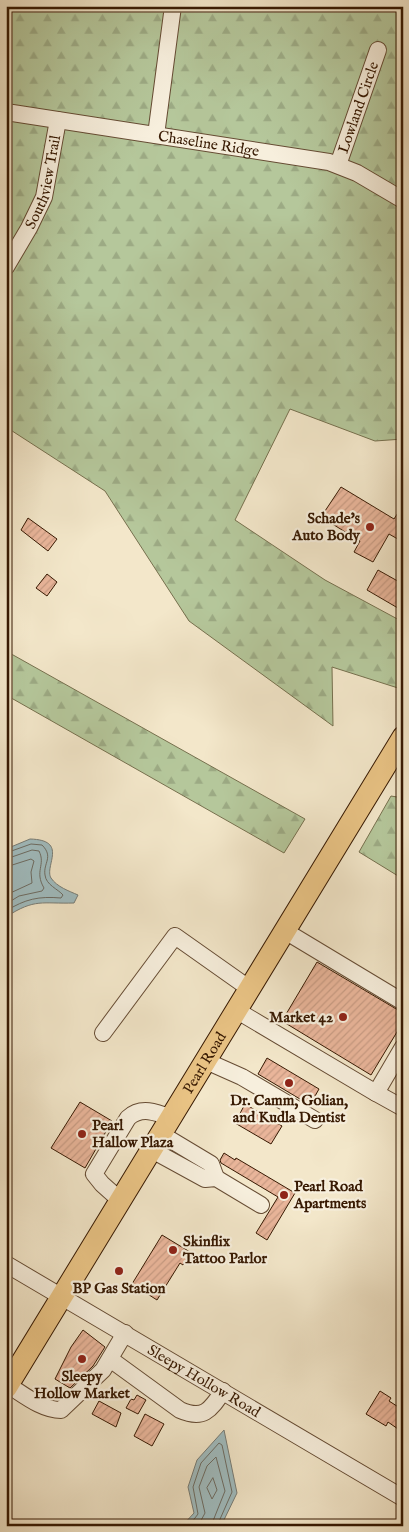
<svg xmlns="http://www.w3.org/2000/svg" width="409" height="1532" viewBox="0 0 409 1532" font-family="'IM FELL English',serif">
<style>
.forest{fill:url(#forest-firs);stroke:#76704e}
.water{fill:#a0bdc1;stroke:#767b75}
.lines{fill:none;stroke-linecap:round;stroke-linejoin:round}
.shore{stroke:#6c6b62;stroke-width:1}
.building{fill:url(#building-hatch);stroke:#371902}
.minor-casing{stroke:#664c34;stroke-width:18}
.major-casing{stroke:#371902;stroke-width:23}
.minor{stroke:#f7efdd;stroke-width:16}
.major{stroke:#eac485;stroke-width:21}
.poi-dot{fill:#8f2418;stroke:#f7efdd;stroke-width:2}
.labels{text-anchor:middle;stroke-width:4.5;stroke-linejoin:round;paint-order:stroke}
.street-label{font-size:15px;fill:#371902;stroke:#f7efdd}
.poi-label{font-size:15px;font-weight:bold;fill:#371902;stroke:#f7efdd}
</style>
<defs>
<pattern id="forest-firs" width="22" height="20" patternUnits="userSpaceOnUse" patternTransform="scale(1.25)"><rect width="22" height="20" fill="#b5c79b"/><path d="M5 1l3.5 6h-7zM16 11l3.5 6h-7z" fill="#9caa84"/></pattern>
<pattern id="building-hatch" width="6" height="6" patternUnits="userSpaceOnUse" patternTransform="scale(1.25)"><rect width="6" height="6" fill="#e9b59a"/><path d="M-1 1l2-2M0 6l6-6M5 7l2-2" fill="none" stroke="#c89b83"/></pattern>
</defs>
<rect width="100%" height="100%" fill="#f3e7ca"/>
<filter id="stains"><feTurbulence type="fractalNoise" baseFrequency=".004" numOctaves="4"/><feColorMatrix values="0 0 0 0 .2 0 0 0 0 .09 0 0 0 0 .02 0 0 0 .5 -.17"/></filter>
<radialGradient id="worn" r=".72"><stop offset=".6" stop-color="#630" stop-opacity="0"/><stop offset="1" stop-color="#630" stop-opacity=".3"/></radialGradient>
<!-- forest -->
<path class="forest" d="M6,6H403V439L375,441L290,409L235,520L325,580L403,622V683L398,688L332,667L333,726L189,621L105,491L6,427Z
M6,651L305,819L284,853L6,695Z
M391,796L403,798V879L359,852Z"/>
<!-- water -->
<path class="water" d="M30,839C69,840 44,866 51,878C57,887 69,891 78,895L74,903C42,904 35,898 6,917V849Z
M224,1430L237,1493L221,1526H182L194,1513L188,1487L197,1460Z"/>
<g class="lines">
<!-- shore -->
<path class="shore" d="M6,853L31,844L42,845C54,857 43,863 45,875C46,885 58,889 63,895L61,898C39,896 25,899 6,911
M6,859L32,850L39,851C46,865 34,871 44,888L42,891L19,896L6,904
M6,867L31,859L34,861L31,872L32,883L6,895
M213,1478L217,1490L212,1499L207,1488Z
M189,1526L198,1514L193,1487L201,1463L219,1443L222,1445L232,1492L217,1526
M198,1526L205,1513L199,1487L207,1466L216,1457L225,1491L211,1526"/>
</g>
<!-- building -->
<path class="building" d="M341,487L394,519L403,505V542L389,534L373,562L354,552L360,541L321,517Z
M28,518L57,539L48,551L21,530Z
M378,570L403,584V611L367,590Z
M47,574L57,582L47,596L36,588Z
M317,962L403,1013V1022L371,1075L282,1021Z
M267,1058L319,1089L310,1105L258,1074Z
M80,1102L112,1121L85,1168L51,1148Z
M245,1104L282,1126L271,1144L235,1123Z
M224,1153L235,1160L236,1158L295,1193L267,1240L256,1233L278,1197L221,1163L220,1160Z
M162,1235L190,1252L183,1265L180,1263L157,1300L132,1284Z
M83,1330L105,1347L93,1366L70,1388L55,1379L71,1347Z
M380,1391L391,1398L389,1401L403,1410V1420L398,1429L388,1422L386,1426L366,1414Z
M137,1395L146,1400L138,1414L126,1408L131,1399L134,1400Z
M99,1401L121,1413L116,1427L92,1414Z
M145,1414L164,1424L152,1446L134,1436Z"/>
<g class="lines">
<defs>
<g id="minor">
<path id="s1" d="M6,112L329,162L357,173L403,200"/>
<path d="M156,135L173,6"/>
<path id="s2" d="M338,165L378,50"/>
<path id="s3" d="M6,267L29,228L44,197L58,120"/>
<path d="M285,931L403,1002"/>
<path d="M236,1010L376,1093L403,1047"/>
<path d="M103,1033L175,936L250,989"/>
<path d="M206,1061L242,1077L315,1120"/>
<path d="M376,1093L403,1108"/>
<path d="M161,1134L211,1164L216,1178"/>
<path d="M152,1150L205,1179L216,1178L261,1205"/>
<path d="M121,1201L102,1184L94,1174L128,1118C141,1106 156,1112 171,1118"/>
<path id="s4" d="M6,1264L403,1498"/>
<path d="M110,1359L180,1410C203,1420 210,1411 223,1391"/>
<path d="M8,1385C24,1395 42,1410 61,1410L103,1370L125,1333"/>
</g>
<g id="major">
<path id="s5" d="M6,1388L403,737"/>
</g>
</defs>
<!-- minor casing -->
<use href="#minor" class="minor-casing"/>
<!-- major casing -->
<use href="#major" class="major-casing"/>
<!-- minor -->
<use href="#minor" class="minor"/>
<!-- major -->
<use href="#major" class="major"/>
</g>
<!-- markers -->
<g class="poi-dot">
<circle cx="370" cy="527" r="5"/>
<circle cx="343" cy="1017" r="5"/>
<circle cx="289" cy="1083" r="5"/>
<circle cx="82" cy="1134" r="5"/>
<circle cx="284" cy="1195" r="5"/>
<circle cx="173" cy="1250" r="5"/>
<circle cx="119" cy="1271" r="5"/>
<circle cx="82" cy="1359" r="5"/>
</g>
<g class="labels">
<!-- street labels -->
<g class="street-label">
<text dy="5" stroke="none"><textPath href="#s2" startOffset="61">Lowland Circle</textPath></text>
<text dy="5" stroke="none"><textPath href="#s1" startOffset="205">Chaseline Ridge</textPath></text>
<text dy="5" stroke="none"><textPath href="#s3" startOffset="94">Southview Trail</textPath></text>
<text dy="5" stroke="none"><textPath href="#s5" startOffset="381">Pearl Road</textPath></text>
<text dy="5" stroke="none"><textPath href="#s4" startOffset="230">Sleepy Hollow Road</textPath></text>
</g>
<!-- poi labels -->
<g class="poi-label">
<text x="360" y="523" text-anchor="end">Schade's<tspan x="360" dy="17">Auto Body</tspan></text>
<text x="333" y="1022" text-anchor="end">Market 42</text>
<text x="289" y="1105">Dr. Camm, Golian,<tspan x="289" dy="17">and Kudla Dentist</tspan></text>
<text x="92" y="1130" text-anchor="start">Pearl<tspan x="92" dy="17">Hallow Plaza</tspan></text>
<text x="294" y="1191" text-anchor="start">Pearl Road<tspan x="294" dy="17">Apartments</tspan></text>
<text x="183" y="1246" text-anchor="start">Skinflix<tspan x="183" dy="17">Tattoo Parlor</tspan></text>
<text x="119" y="1293">BP Gas Station</text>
<text x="82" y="1381">Sleepy<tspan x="82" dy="17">Hollow Market</tspan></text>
</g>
</g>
<!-- margin -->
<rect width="409" height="1532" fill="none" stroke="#f3e7ca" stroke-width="25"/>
<rect x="8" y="8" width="394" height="1517" fill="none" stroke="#371902" stroke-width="2.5"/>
<rect x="12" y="12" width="384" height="1507" fill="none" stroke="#371902"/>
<rect width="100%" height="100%" filter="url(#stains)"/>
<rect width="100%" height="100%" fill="url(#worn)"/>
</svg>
